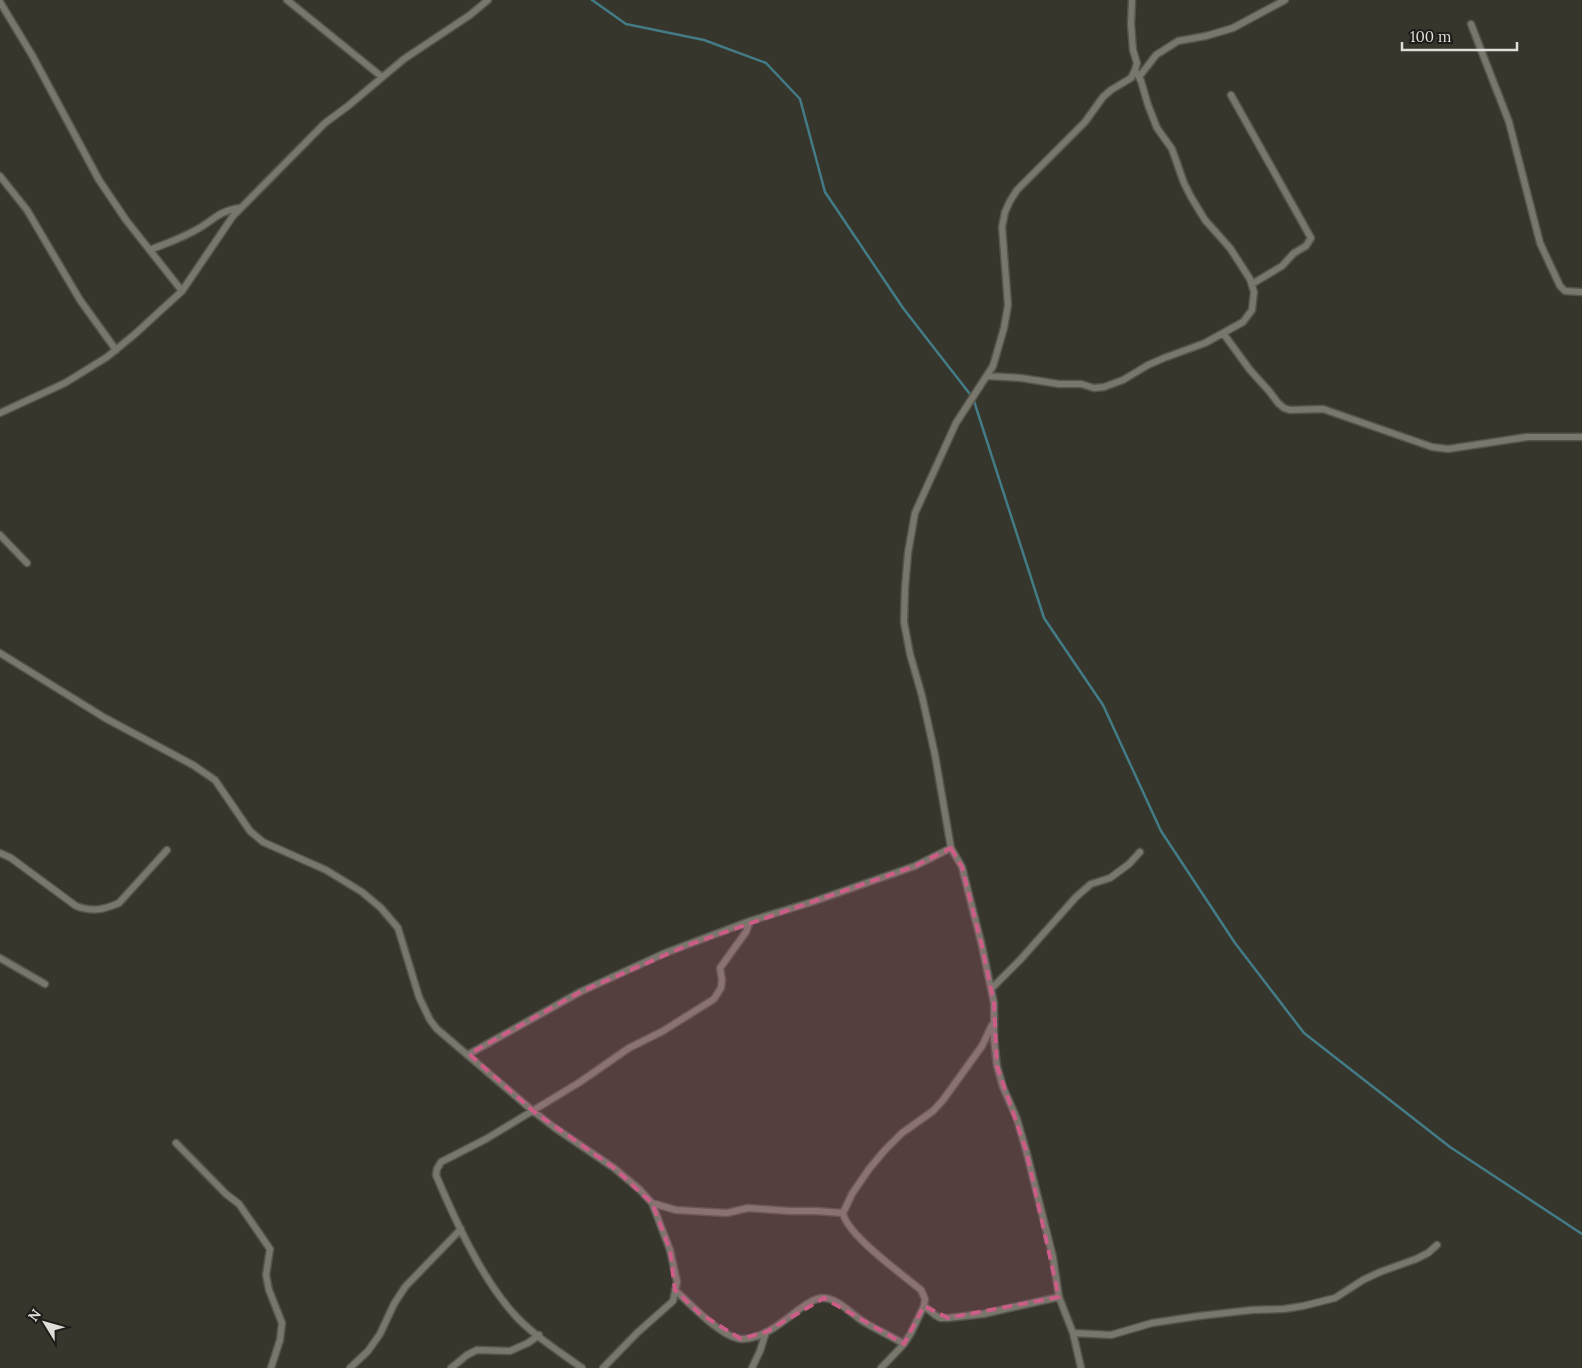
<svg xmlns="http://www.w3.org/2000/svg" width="1582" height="1368" viewBox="0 0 1582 1368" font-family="Lora,serif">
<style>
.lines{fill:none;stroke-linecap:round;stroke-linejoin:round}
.stream{stroke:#437c87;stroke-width:2.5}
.street-casing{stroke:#55534b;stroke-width:9}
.street{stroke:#79776c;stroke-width:6}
.marked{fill:#cc5d87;fill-opacity:0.2;stroke:#cc5d87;stroke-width:4;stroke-dasharray:10 6;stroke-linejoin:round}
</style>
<rect width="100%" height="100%" fill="#37362c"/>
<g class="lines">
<!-- stream -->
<path class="stream" d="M592,0L626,24L704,40L766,63L800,99L825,192L903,308L973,398L1044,618L1103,705L1161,831L1235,943L1304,1033L1450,1147L1582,1234"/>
<defs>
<path id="street" d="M287,0L382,77
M0,2L32,55L99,180L126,220L182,291
M1471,24L1509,122L1540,243L1560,286L1565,291L1582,292
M1139,77L1156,55L1178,41L1206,36L1233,28L1285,0
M1231,95L1311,238L1306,246L1294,253L1282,266L1252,284
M0,176L27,210L80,300L116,350
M150,250C164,244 180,239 194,231C214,221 217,211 240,208
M1223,333L1250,370L1269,391L1278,403L1284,408L1290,410L1323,409L1432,447L1448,449L1527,437H1582
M987,376L1021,378L1059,384H1081L1094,388L1104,387L1123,380L1148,365L1164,358L1205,343L1243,322L1252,310L1254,292L1250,279L1230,248L1205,220L1191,197L1184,183L1172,149L1157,128L1148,105L1141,81L1135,70
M0,413L65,383L107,357L135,334L182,291L233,216L325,123L348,106L404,59L470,15L488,0
M0,535L27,563
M0,653L105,718L193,765L215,780L250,831L263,842L326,870L362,892L381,908L398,928L419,997L430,1020L437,1029L533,1111L555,1128L614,1168L639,1189L652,1203L670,1250L677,1282L673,1301L637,1333L603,1368
M0,853L11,858L76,906C92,912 103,910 119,903L167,850
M0,958L45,984
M991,989L1020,960L1076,897L1091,884L1110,878L1129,864L1140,852
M469,1054L580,992L665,953L750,921L812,902L915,866L951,848
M176,1143L226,1194L239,1204L270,1249L266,1275L269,1290L282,1323L280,1340L271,1368
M652,1203L676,1210L727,1213L748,1208L789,1211H816L843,1213
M675,1290C689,1303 724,1340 743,1339C764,1338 781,1323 797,1311C804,1306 815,1297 824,1298C839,1299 852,1315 864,1322C877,1330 891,1336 904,1344
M924,1306L935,1315L940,1318H948L983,1314L1059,1297
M1073,1333L1111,1335L1152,1323L1199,1316L1252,1310L1284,1309L1303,1306L1335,1298L1363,1280L1380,1272L1416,1259L1428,1253L1437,1245
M350,1368L368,1351L380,1334L394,1304L405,1287L461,1229
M451,1368L467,1355L477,1350L510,1351L528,1343L539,1335
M582,1368C560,1352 530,1333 513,1313C481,1277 455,1220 436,1175L437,1169L441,1162L486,1139L580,1082L629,1048L663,1031L714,999L721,988L722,980L720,968L746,932L750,921
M752,1368L760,1351L766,1332
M881,1368L904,1344L911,1333L924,1306L925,1299L921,1290C902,1274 847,1235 843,1213L852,1194L869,1169L885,1150L902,1133L933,1111L943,1100L982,1046L992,1025
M1081,1368L1073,1333L1059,1297L1053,1257L1026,1150L1017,1119L1003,1087L997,1066L994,1039V1003L991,989L982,946L962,867L951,848L935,755L922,696L910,654L904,622L905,588L908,553L915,513L956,423L993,366L1004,328L1008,305L1002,227L1005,212L1010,201L1017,190L1085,122L1103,97L1111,90L1131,78L1135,70L1137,63L1133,50L1131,24L1132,0"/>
</defs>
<!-- street casing -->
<use href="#street" class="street-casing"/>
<!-- street -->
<use href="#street" class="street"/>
</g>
<!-- marked area -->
<path class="marked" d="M951,848L962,867L982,946L994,1003L997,1066L1026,1150L1059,1297L948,1318L924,1306L904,1344L824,1298L766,1332L741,1339L699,1313L675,1290L670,1250L652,1203L614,1168L533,1111L469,1054L580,992L688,945L915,866Z"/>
<!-- north arrow -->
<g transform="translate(45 1323) rotate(307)" stroke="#1e1d19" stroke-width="4" paint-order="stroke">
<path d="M0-4L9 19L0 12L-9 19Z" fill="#dfded8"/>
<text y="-8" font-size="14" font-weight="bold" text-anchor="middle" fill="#dfded8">N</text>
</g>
<!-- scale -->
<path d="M1402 42v8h115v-8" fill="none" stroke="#dfded8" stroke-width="2.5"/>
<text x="1410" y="42" font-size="15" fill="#dfded8" stroke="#1e1d19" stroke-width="4" paint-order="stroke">100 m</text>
</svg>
